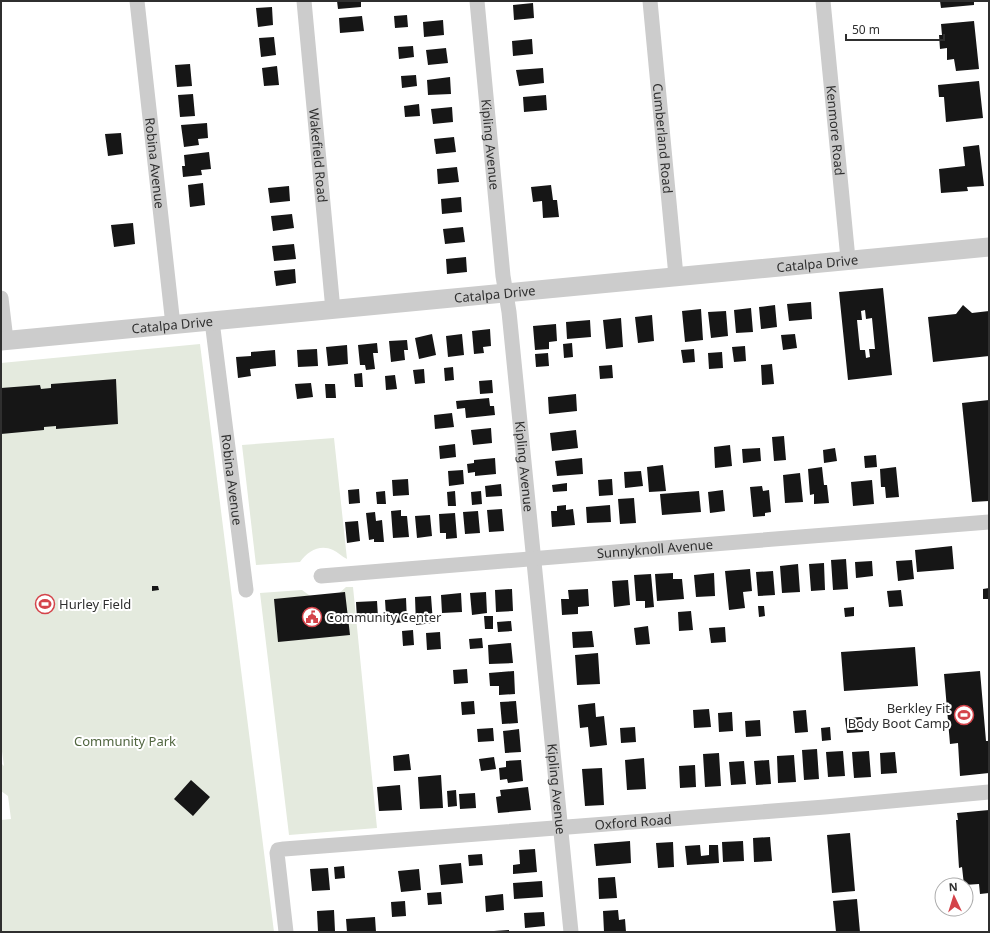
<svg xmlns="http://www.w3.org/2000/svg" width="990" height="933" viewBox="0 0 990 933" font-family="'Noto Sans',sans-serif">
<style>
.green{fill:#e4eade}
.building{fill:#161616;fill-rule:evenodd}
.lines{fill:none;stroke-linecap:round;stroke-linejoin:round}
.minor{stroke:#ccc;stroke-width:15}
.tertiary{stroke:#ccc;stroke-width:19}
.labels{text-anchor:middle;stroke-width:4;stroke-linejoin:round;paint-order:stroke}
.street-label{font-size:13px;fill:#2f2f2f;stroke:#fff}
.poi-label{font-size:13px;fill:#2f2f2f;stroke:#fff;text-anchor:start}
.park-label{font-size:13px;fill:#516640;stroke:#fff}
</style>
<rect width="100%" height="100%" fill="#fff"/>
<!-- green -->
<path class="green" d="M200,344L274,932H1V820L11,819L8,796L1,791V763L4,766L1,744V363Z
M334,438L347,559C342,557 338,552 333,550C320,544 308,551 300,562L256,565L242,445Z
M346,587H353L377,828L289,835L260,593L302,590L313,598L336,596Z"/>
<!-- building -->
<path class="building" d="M337,1H361V7L338,9Z
M940,1H974V5L941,8Z
M533,3L534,18L514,20L513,5Z
M272,7L273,25L258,27L256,8Z
M407,15L408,27L395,28L394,16Z
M362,16L364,31L340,33L339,18Z
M443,20L444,35L424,37L423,22Z
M974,21L979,69L956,71L954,59L947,60V48L940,49L939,35H942L941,24Z
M274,37L276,55L261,57L259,38Z
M532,39L533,54L513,56L512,41Z
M413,46L414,57L399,59L398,47Z
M446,48L448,63L428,65L426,50Z
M190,64L192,86L177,87L175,65Z
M277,66L279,85L264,86L262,68Z
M543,68L544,83L519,86L516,70Z
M416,75L417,86L402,88L401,76Z
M450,77L451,94L428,95L427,80Z
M979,81L983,118L946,122L944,97H939L938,85Z
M193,94L195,116L180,117L178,95Z
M546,95L547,110L524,112L523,97Z
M419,104L420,116L405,117L404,106Z
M452,107L453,122L433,124L431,109Z
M207,123L208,138L198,139L199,145L184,147L181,125Z
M121,133L123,154L108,156L105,134Z
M454,137L456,152L436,154L434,139Z
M979,145L984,186L967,187L968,191L941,193L939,169L965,166L963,147Z
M209,152L211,169L201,170L202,175L183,177L182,166H185L184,155Z
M457,167L459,182L438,184L437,169Z
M203,183L205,205L190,207L188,185Z
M551,185L553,200H557L559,217L543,218L542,201L533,202L531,187Z
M289,186L290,201L270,203L268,188Z
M461,197L462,212L442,214L441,199Z
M292,214L294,228L273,231L271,216Z
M133,223L135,244L114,247L111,225Z
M463,227L465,242L445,244L443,229Z
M294,244L296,259L274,261L272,246Z
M466,257L467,272L447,274L446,259Z
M295,269L296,283L276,286L274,271Z
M883,288L892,375L848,380L839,292ZM865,310L866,319L872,318L875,349H869L870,357L866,358L865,350H860L857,320H862L861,311Z
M811,302L812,319L789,321L787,304Z
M775,305L777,327L761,329L759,307Z
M963,305L972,313L989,311V356L933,362L928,317L956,314Z
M751,308L753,332L736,333L734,310Z
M701,309L703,340L685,342L682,311Z
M726,311L728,336L711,338L708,312Z
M652,315L654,341L638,343L635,317Z
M621,318L623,347L606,349L603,320Z
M590,320L591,337L567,339L566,322Z
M556,324L557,341L549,342V349L535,350L533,326Z
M490,329L491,346L483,347L484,353L474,354L472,331Z
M432,334L436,355L419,359L415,338Z
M462,334L464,355L448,357L446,336Z
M795,334L797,348L783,350L781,335Z
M407,340L408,350H404L405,360L391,362L389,341Z
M377,343L378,353H373L375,369L366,370L365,365H360L358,345Z
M572,343L573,357L564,358L563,344Z
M347,345L348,364L328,366L326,347Z
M745,346L746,361L734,362L732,347Z
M317,349L318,366L298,367L297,350Z
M694,349L695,362L683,363L681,350Z
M275,350L276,366L250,369L251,376L238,378L236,357L251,356V352Z
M722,352L723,368L709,369L708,353Z
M548,353L549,366L536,367L535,354Z
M772,364L774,384L762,385L761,365Z
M612,365L613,378L600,379L599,366Z
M453,367L454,380L445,381L444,368Z
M424,369L425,383L415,384L413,370Z
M362,373L363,387H355L354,374Z
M395,375L397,389L386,390L385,376Z
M116,379L118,424L56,429V426L44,427V430L1,434V388L40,385L41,389L51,388V384Z
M492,380L493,393L480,394L479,381Z
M311,383L313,397L297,399L295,384Z
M325,384H335L336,398H326Z
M576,394L577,411L549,414L548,397Z
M489,398L490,406H494L495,415L466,418L465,408L457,409L456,401Z
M989,400V501L972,502L962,403Z
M452,413L454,427L435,429L434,415Z
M491,428L492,443L473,445L471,430Z
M576,430L578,448L552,451L550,433Z
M784,436L786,460L774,461L772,437Z
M455,444L456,457L440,459L439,446Z
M730,445L732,466L715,468L714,447Z
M760,448L761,461L743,463L742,449Z
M835,448L837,461L824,463L823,450Z
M876,455L877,467L865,468L864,456Z
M495,458L496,474L475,476V472L468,473L467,464L474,463V460Z
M582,458L583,474L557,476L555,461Z
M663,465L666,491L649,492L647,467Z
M822,467L824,485H827L829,503L814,504V494L810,495L808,469Z
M896,467L899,497L886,498L885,487H881L880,469Z
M463,470L464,484L449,486L448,471Z
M641,471L643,486L625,488L624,472Z
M800,473L803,502L785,503L783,475Z
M408,479L409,495L393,496L392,480Z
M612,479L613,495L599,496L598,480Z
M872,480L874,504L853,506L851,482Z
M567,483V491L553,492L552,485Z
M501,484L502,496L486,497L485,486Z
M762,486L763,491L769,490L771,512L765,513V516L753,517L750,487Z
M359,489L360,503L349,504L348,490Z
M723,490L725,511L710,513L708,492Z
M385,491L386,504H377L376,492Z
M455,491L456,506H448L447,492Z
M481,491L482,504L472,505L471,492Z
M699,491L701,512L662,515L660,494Z
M634,498L636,523L620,524L618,499Z
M566,505V510L573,509L575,525L552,527L551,511H557V506Z
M610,505L611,522L587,523L586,507Z
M502,509L504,531L489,532L487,510Z
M401,510V516H407L409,537L393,538L391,511Z
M478,511L480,533L465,534L463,512Z
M375,512L376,521L382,520L384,542H374V539L369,540L366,513Z
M455,513L457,538L446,539V533H440L439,514Z
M430,515L432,536L417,538L415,516Z
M358,521L360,541L347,543L345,522Z
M952,546L954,569L917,572L915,550Z
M846,559L848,589L833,590L831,560Z
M912,560L914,579L898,581L896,561Z
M872,561L873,576L856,578L855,562Z
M824,563L825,590L811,591L809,564Z
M798,564L800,592L782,593L780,566Z
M750,569L752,591L743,592L745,608L729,610L725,571Z
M773,571L775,595L758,596L756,572Z
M673,573V579H682L684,599L657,601L655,574Z
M714,573L715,596L696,597L694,575Z
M651,574L654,607L645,608V601H636L634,575Z
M628,580L630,605L614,607L612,581Z
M152,586H158L159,590L152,591Z
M989,588V599H983V589Z
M512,589L513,611L496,612L495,590Z
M588,589L589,606L578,607V614L562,615L561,599H569L568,590Z
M901,590L903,606L889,607L887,591Z
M345,592L350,635L278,642L274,599Z
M486,592L487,613L472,615L470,593Z
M461,593L462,612L442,613L441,595Z
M431,596L433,623L416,625L415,597Z
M406,598L407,622L395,623L394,615L386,616L385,600Z
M377,601L378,617L357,619L356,602Z
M758,606H764L765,616L759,617Z
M854,607V616L845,617L844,608Z
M691,611L693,630L679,631L678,612Z
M484,616H493V629H485Z
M511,621L512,631L498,632L497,622Z
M648,626L650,644L636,645L634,628Z
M725,627L726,642L711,643L709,628Z
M413,630L414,645L403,646L402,631Z
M592,631L594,647L573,648L572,632Z
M440,632L441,649L427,650L426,633Z
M482,638L483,648L470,649L469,639Z
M511,643L513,663L489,664L488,645Z
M915,647L918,686L844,691L841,652Z
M598,653L600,684L577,685L575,655Z
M467,669L468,683L454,684L453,670Z
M514,671L515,694L499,695V686H490L489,673Z
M980,671L986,741H989V773L960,776L958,743L950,744L944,674Z
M474,701L475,714L462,715L461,702Z
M516,701L518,723L502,724L500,702Z
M595,703L596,717L604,716L607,745L590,747L588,727L580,728L578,705Z
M709,709L711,727L694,728L693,710Z
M806,710L808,732L795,733L793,711Z
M732,712L733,731L719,732L718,713Z
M862,717L863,732L847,733L845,718Z
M760,720L761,736L746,737L745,721Z
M635,727L636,742L621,743L620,728Z
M830,727L831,740L822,741L821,728Z
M493,728L494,741L478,742L477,729Z
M519,729L521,752L505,753L503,731Z
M817,749L819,779L804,780L802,750Z
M843,751L845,776L828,777L826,752Z
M869,751L871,777L854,778L852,752Z
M895,752L897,773L881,774L880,753Z
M719,753L721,786L705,787L703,754Z
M409,754L411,770L394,771L393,756Z
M794,755L796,782L778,783L777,756Z
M494,757L496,769L481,771L479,759Z
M644,758L646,789L627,790L625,760Z
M521,760L523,781L508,783L507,779L500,780L499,768L506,767V761Z
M769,760L771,784L756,785L754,761Z
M744,761L746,784L731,785L729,762Z
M695,765L696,787L680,788L679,766Z
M602,768L604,805L585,806L582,769Z
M441,775L443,808L420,809L418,777Z
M191,780L210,797L193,816L174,799Z
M400,785L402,810L379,811L377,787Z
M528,787L531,810L498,813L496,797L501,796L500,790Z
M456,790L457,806L448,807L447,791Z
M475,793L476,808L460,809L459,794Z
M989,810V893L980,894L979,884L964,885L962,867L959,868L956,820H958L957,813Z
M850,833L855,891L832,893L827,835Z
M770,837L772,861L754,862L753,838Z
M630,841L631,863L596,866L594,844Z
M743,841L744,861L723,862L722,842Z
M673,842L674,867L658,868L656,843Z
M700,845L701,856L709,855V845H718L719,863L687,865L685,846Z
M535,849L537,872L513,874V865L520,864L519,850Z
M482,854L483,865L469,866L468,855Z
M461,863L463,883L441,885L439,865Z
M344,866L345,878L335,879L334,867Z
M328,868L330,890L312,891L310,869Z
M419,869L421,890L401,892L398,871Z
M615,877L617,898L599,899L598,878Z
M542,881L543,897L514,899L513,883Z
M441,892L442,904L428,905L427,893Z
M503,894L504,910L486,912L485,896Z
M857,899L860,932H836L833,901Z
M405,901L406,916L392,917L391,902Z
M334,910L335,931L318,932L317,911Z
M618,910L619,920L625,919L626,932H604L603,911Z
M544,912L545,926L525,928L524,913Z
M375,917L376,932H347L346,919Z
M509,930V932H494V931Z"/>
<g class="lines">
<!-- minor -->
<g class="minor">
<path id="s1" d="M137,1L173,325"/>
<path id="s2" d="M304,1L333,310"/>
<path id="s3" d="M477,1L503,276L509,312L571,932"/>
<path id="s4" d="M650,1L676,276"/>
<path id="s5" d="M823,1L848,259"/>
<path d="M1,298L6,340"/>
<path id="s6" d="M212,321L246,590"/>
<path id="s7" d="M321,576C544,557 766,540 989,522"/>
<path id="s8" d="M286,932L277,853L278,850L284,849L825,807L989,792"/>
</g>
<!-- tertiary -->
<path class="tertiary" id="s9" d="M1,341L989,247"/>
</g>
<!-- icons -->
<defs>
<symbol id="stadium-ring" viewBox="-11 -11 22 22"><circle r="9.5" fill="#fff" stroke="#d4434a" stroke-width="1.5"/><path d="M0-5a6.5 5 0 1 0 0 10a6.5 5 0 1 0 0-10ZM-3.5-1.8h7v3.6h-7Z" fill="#d4434a"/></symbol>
<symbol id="civic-ring" viewBox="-11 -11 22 22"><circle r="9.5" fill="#fff" stroke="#d4434a" stroke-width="1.5"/><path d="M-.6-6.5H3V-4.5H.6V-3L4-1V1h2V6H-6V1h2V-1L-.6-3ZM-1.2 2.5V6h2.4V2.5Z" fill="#d4434a"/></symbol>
</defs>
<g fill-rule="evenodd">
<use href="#stadium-ring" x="34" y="593" width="22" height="22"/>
<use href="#civic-ring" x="301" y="606" width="22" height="22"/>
<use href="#stadium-ring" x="953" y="704" width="22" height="22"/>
</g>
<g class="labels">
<!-- street labels -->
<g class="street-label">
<text dy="5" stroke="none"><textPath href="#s5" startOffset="130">Kenmore Road</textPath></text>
<text dy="5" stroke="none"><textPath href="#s4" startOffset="138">Cumberland Road</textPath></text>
<text dy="5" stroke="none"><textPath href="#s3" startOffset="144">Kipling Avenue</textPath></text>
<text dy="5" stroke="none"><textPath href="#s2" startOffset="155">Wakefield Road</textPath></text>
<text dy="5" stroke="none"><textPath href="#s1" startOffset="163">Robina Avenue</textPath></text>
<text dy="5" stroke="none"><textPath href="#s9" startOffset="820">Catalpa Drive</textPath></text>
<text dy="5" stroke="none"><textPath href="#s9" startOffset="496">Catalpa Drive</textPath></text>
<text dy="5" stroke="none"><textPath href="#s9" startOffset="172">Catalpa Drive</textPath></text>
<text dy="5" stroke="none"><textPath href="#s3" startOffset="468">Kipling Avenue</textPath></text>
<text dy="5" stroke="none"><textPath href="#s6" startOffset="160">Robina Avenue</textPath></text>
<text dy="5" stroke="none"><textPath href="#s7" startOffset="335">Sunnyknoll Avenue</textPath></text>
<text dy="5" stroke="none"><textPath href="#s3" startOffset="792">Kipling Avenue</textPath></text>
<text dy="5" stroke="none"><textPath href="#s8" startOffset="439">Oxford Road</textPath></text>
</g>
<!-- poi labels -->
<g class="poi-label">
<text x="59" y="609">Hurley Field</text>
<text x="326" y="622">Community Center</text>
<text x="950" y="713" text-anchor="end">Berkley Fit<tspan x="950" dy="15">Body Boot Camp</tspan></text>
</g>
<!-- park labels -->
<g class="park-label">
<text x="125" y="746">Community Park</text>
</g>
</g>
<!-- border -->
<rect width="990" height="933" fill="none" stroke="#2f2f2f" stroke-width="4"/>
<!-- north arrow -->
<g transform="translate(954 897) rotate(356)"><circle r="19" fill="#ffffff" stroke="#acacac"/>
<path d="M0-3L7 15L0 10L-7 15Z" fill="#d4434a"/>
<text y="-6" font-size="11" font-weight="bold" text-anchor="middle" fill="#2f2f2f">N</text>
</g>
<!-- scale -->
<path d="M846 34v6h98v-6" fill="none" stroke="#2f2f2f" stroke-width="2"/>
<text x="852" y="34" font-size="12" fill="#2f2f2f" stroke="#ffffff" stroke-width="3" paint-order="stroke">50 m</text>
</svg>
